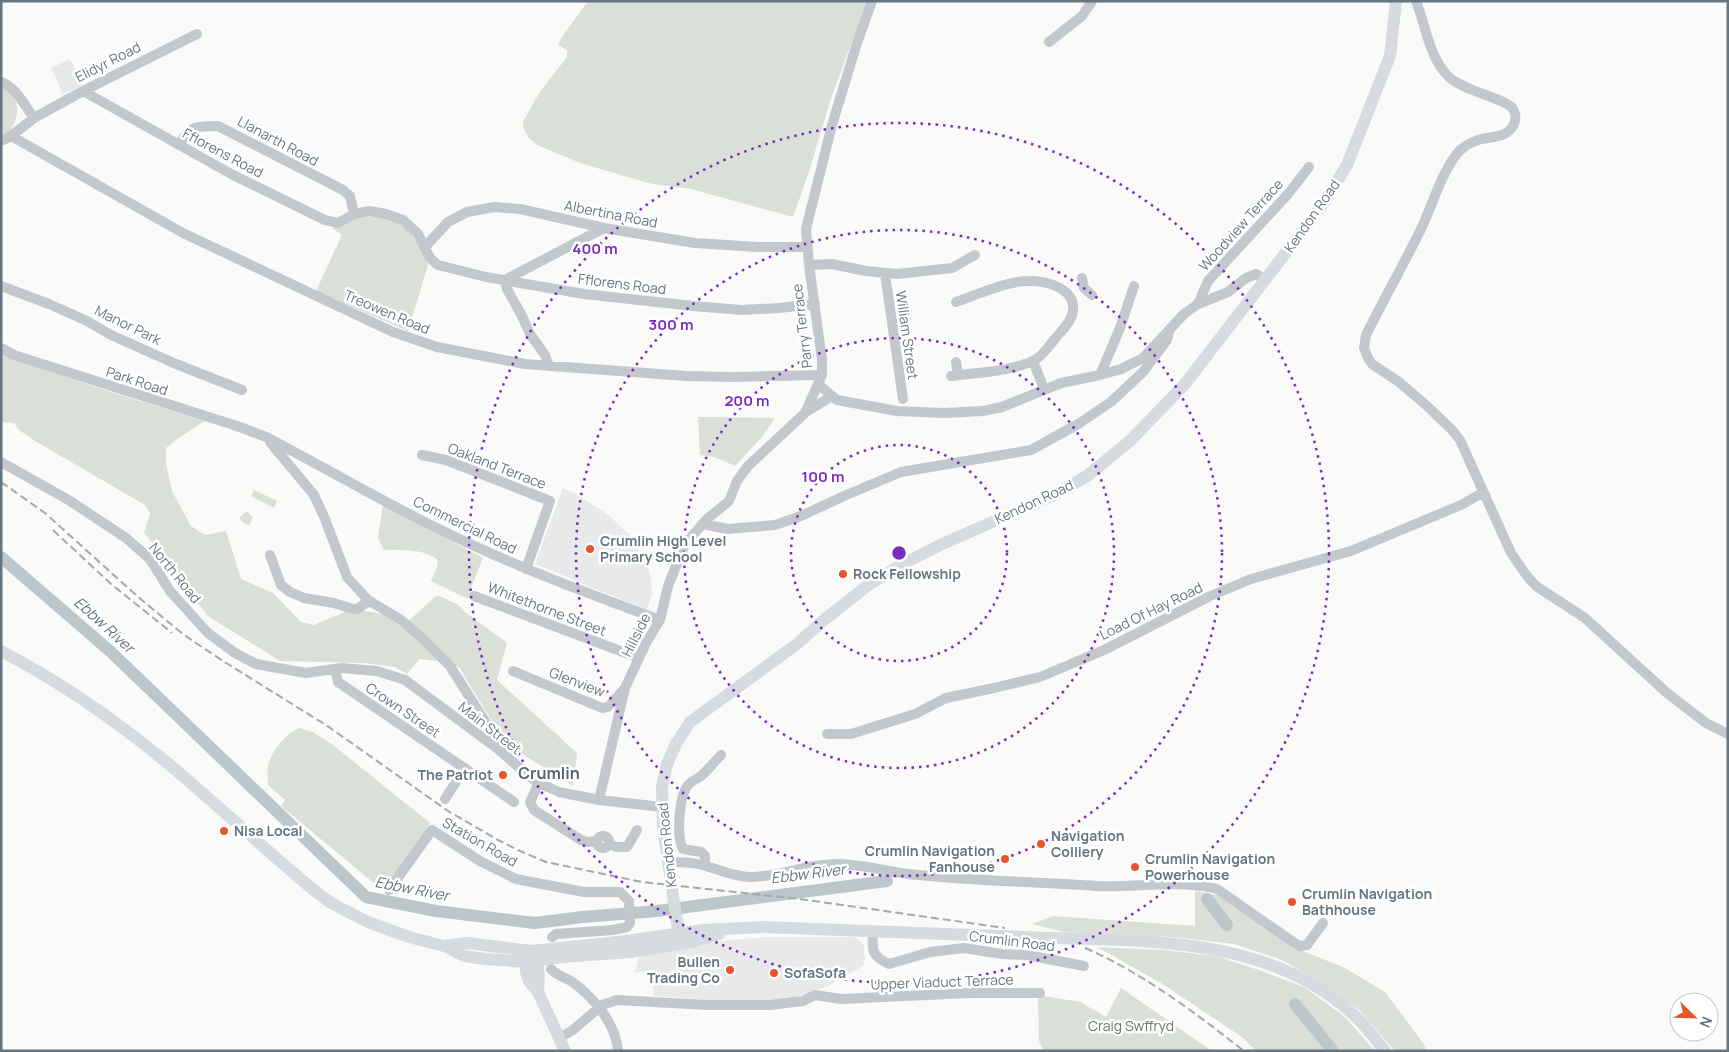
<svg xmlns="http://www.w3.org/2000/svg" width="1729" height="1052" viewBox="0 0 1729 1052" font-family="Manrope,sans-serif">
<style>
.built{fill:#e8e9e9}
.green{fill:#dadfd7}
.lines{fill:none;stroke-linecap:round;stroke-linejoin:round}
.river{stroke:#bbc7cb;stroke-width:12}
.minor{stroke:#c3c8cc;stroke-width:10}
.major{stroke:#d6dbdf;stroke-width:12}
.rail{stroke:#a2aab0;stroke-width:2;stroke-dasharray:8 4;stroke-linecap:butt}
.ring{fill:none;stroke:#7b2cbf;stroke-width:2.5;stroke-dasharray:2.5 5}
.poi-dot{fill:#e4572e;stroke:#fff;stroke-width:2}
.labels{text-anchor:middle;stroke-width:5;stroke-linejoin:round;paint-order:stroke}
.street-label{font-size:14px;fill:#657683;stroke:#fff}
.poi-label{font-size:14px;font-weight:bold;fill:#657683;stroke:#fff;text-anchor:start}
.park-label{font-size:14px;fill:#687a64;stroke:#fff}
.water-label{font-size:15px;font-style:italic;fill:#60757c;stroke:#fff}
.quarter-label{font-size:16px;font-weight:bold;fill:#57646e;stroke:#fff}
.centre{fill:#7b2cbf;stroke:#fff;stroke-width:2.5}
.ring-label{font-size:15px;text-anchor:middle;font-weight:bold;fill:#7b2cbf;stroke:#fff;stroke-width:5;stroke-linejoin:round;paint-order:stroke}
</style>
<rect width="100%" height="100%" fill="#fafaf8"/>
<!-- built -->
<path class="built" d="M70,59L83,85L63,94L51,68Z
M563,488L576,494L607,514L630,535L647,564L651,578L652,593L647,610L535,564Z
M767,937H854L859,940L864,946L865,960L863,966L828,986L803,995L781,1000L746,1002L654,996L652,970L635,973L639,956L721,941Z"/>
<!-- green -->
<path class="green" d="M588,1H867L830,101L809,172L793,217L691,189L652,184L580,163L537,145L529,138L524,129L523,122L539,93L567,57V50L558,45L562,37Z
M1,85C7,88 12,93 15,99C21,111 14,132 1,137Z
M373,216C407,221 415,235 428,265L408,331L316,291L342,235L332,228L357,218Z
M1,352C67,380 137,400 205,421L177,439L166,448V463L172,491L191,526L205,535L226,531L241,579L273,593L301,622L314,625L345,612L365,611L382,614L402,627L437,595L457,604L465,612L507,643L497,680L577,753L573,786L505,743L459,667L438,661L420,659L407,674L395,667L364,663L280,661L208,616L181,582L160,552L144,533L150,513L145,505L35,441L19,430L14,423L1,422Z
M698,417L775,418L763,436L735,466L715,457L700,455Z
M254,490L277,501L274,508L251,496Z
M383,504L483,558L471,588L468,599L431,581L437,568L438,560C423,548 403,551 384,550L378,538Z
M247,511L253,518L249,525L245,524L239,518Z
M299,728L313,732L333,745L430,823L394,884L384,889L376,885L281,806L285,800L268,785C268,779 267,771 268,765C273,749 285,735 299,728Z
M1195,891L1217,895L1300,950L1343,967L1385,992L1423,1043L1427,1051H1395L1359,1010L1324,984L1282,960L1234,944L1174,937L1064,932L1032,924L1053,916L1195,926Z
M1097,947L1163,950L1216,956L1259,970L1304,987L1345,1017L1375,1051H1256L1242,1037L1161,983Z
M1121,988L1212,1051H1044L1039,1041L1038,995L1080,1002L1106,1017Z"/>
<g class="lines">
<!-- river -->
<path class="river" d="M1,557L111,652L366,897L436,911L535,923L583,917L657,911L887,881
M1207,899L1227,925
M1295,1004L1333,1051"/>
<!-- minor -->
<path class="minor" d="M1416,1C1426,26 1429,58 1449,77C1464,91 1507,99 1513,109C1516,114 1516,119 1514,124C1507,139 1491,136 1478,140C1469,143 1461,148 1456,155C1442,173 1432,205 1422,227C1404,264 1384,299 1366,335L1364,348L1368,358L1372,364L1399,382L1426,405L1452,430L1460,440L1511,553L1527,576L1536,586L1585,618L1667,693L1706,723L1728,734
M1049,42L1082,16L1092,1
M1,82C17,88 24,105 34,118
M83,91L233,175L325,220L338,223L354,214L370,211L386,214L403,220L418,234L430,258L438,265L486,277L584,294L693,306L742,310L779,308L815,304
M11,136L183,233L393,332L437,347L525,364L686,376L733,377L822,375
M1,141L11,136L34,118L83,91L197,34
M179,145C190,125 197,126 218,126L343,190L350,196L354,214
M425,247L448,222L467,212L494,207L520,209L604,228L695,243L758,247H806
M809,265L832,264L866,271L897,274L952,268L975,255
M885,274L903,399
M1082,278L1084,288L1092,295
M1,286L49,304L87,321L111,335L176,364L242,390
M1198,304L1208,281L1288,194L1309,167
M1,348L14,355L237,426L266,437C326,468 384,503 445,532C514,566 587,593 660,620
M1033,361L1044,389
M956,362L958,375
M549,366L545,355L530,334L522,316L507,289L505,280L604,228
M1100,375L1120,328L1134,286
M951,376C974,373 1017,371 1036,359C1043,355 1049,346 1054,340C1060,332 1069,325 1072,315C1080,290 1047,280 1029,281C1006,281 977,295 956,302
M818,384L837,400L897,411L944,413L983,411L1002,407L1061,383L1100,375L1121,369L1143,358L1184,314L1198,304L1228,292L1246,278L1256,274L1265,279
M806,412L832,396
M270,442L314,495L325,519L347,577L368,600L401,620L422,638L450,666L493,734L498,749
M422,455L446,460L550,501L526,569
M1,462L67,499L126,538L150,559L170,591L208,633L235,653L256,664L306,673L341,668L377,671L405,680L498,749L530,777L539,783L559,792L599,800L662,807
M703,524L727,529L775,525L801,516L844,496L901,472L1031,450L1080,423L1112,401L1143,372L1167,340L1169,332
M270,555L281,585L290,592L304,598L334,603L353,609H357L369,601
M474,596L639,658
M335,669L338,682L514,802
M513,671L602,708L608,707L625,688
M827,734H851L915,714L946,698L994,688L1040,677L1104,650L1208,597L1251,579L1351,551L1461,505L1482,493
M539,783L530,802L534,810L581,840L588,842L597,841
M445,799L465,768
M599,800L625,688L646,643L660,620L668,586L685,544L707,519L729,501L737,481L748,466L805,413L822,375V360L809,265L806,229L832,125L857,43L872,1
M597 842a6 6 0 1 1 12 0a6 6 0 1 1-12 0Z
M609,844L616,847H627L637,830
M669,862C681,862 695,862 706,866C720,870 735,877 750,877C779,877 807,864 836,864C864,864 891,873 918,875C977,881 1037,882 1096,886C1135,888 1179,879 1217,889L1299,946L1307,945L1323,923
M705,865V856L701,852L683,849C676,837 679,794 689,784C693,780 698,779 702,775C709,769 715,761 721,755
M389,890L432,830L480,861L516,879L584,892H620L629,901L630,923L627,927L613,930L556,934L552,937
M873,931C872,949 871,956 889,964L930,952L964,948L1002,954L1027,955L1084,966
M551,969C556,975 564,977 571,981C592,996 616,1023 618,1051
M559,1038L573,1030L602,1005L617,1000L708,1005H770L803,1001L815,995L841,999L970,993H1040"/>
<!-- major -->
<path class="major" d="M1,651C59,681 115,720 165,761C216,803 264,849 315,891L331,903L368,922L409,937L444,946L464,956L485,959L526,962L562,957L632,952L695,941L719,934
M680,943L663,827L662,787L667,764L676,744L690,722L797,644L824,620L867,586L899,566L940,545L1054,495L1087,476L1130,441L1185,384L1321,207L1347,165L1390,56L1396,1
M444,946L467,943L531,951L626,941L703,930L763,927L1049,938C1154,941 1273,938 1355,1016C1366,1026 1375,1039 1385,1051
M529,955L526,962V972L529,981L538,992L565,1051
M533,955C540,966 539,979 538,992"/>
<!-- rail -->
<path class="rail" d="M1,482L45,513L137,596L184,635L223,661L326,725L448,811L498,840L520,851L546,862L642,882L800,899L1005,928
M53,530L111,584L172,633
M1085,948C1143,973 1194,1012 1244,1051"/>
</g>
<!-- distance rings -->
<g class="ring">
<circle cx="899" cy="553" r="108"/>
<circle cx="899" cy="553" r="215"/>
<circle cx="899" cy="553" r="323"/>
<circle cx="899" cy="553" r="430"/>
</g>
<!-- markers -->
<g class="poi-dot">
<circle cx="590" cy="549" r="5"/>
<circle cx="843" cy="574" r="5"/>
<circle cx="503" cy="775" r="5"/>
<circle cx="224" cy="831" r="5"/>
<circle cx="1041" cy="844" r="5"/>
<circle cx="1005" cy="859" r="5"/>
<circle cx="1135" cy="867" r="5"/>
<circle cx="1292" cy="902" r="5"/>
<circle cx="730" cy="970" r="5"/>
<circle cx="774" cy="973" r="5"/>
</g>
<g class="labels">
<!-- street labels -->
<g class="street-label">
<text transform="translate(108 62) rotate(-27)" y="5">Elidyr Road</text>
<text transform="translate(278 141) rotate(28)" y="5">Llanarth Road</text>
<text transform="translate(223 153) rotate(28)" y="5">Fflorens Road</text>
<text transform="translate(611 214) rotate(11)" y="5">Albertina Road</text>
<text transform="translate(1312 216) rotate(-55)" y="5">Kendon Road</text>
<text transform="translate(1241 225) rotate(-48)" y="5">Woodview Terrace</text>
<text transform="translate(622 284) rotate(7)" y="5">Fflorens Road</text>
<text transform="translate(387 312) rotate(23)" y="5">Treowen Road</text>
<text transform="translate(128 325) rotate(26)" y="5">Manor Park</text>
<text transform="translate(802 326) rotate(-97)" y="5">Parry Terrace</text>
<text transform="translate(907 335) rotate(82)" y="5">William Street</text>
<text transform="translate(137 381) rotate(18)" y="5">Park Road</text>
<text transform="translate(497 466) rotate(21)" y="5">Oakland Terrace</text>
<text transform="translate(1034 502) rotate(-25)" y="5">Kendon Road</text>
<text transform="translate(465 525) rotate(26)" y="5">Commercial Road</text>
<text transform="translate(175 573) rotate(51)" y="5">North Road</text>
<text transform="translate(547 609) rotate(21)" y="5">Whitethorne Street</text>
<text transform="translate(1151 611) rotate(-26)" y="5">Load Of Hay Road</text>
<text transform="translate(636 635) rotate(-63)" y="5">Hillside</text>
<text transform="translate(577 682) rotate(21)" y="5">Glenview</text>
<text transform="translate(403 710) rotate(34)" y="5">Crown Street</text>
<text transform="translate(490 728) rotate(38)" y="5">Main Street</text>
<text transform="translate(480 842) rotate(30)" y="5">Station Road</text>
<text transform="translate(667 845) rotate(-96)" y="5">Kendon Road</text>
<text transform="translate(1012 941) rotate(7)" y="5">Crumlin Road</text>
<text transform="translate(942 982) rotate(-2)" y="5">Upper Viaduct Terrace</text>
</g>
<!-- poi labels -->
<g class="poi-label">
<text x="600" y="546">Crumlin High Level<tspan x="600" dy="16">Primary School</tspan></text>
<text x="853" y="579">Rock Fellowship</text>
<text x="493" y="780" text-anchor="end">The Patriot</text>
<text x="234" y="836">Nisa Local</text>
<text x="1051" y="841">Navigation<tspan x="1051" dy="16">Colliery</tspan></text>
<text x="995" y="856" text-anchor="end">Crumlin Navigation<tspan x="995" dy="16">Fanhouse</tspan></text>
<text x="1145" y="864">Crumlin Navigation<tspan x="1145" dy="16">Powerhouse</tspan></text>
<text x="1302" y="899">Crumlin Navigation<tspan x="1302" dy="16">Bathhouse</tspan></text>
<text x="720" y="967" text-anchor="end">Bullen<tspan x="720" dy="16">Trading Co</tspan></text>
<text x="784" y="978">SofaSofa</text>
</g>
<!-- park labels -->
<g class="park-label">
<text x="1131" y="1031">Craig Swffryd</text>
</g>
<!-- water labels -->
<g class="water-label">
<text transform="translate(104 625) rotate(42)" y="5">Ebbw River</text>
<text transform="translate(808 874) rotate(-7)" y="5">Ebbw River</text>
<text transform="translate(412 889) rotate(11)" y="5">Ebbw River</text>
</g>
<!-- quarter labels -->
<g class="quarter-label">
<text x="549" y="779">Crumlin</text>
</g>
</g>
<circle cx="899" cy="553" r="8" class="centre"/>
<g class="ring-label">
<text x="595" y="254">400 m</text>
<text x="671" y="330">300 m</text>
<text x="747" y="406">200 m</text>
<text x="823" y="482">100 m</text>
</g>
<!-- border -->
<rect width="1729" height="1052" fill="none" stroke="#657683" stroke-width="5"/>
<!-- north arrow -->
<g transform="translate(1694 1017) rotate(113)"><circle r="24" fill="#ffffff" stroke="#c1c8cd"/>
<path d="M0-4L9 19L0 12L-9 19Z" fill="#e4572e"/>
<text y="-8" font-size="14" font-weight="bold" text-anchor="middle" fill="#657683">N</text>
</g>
</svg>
